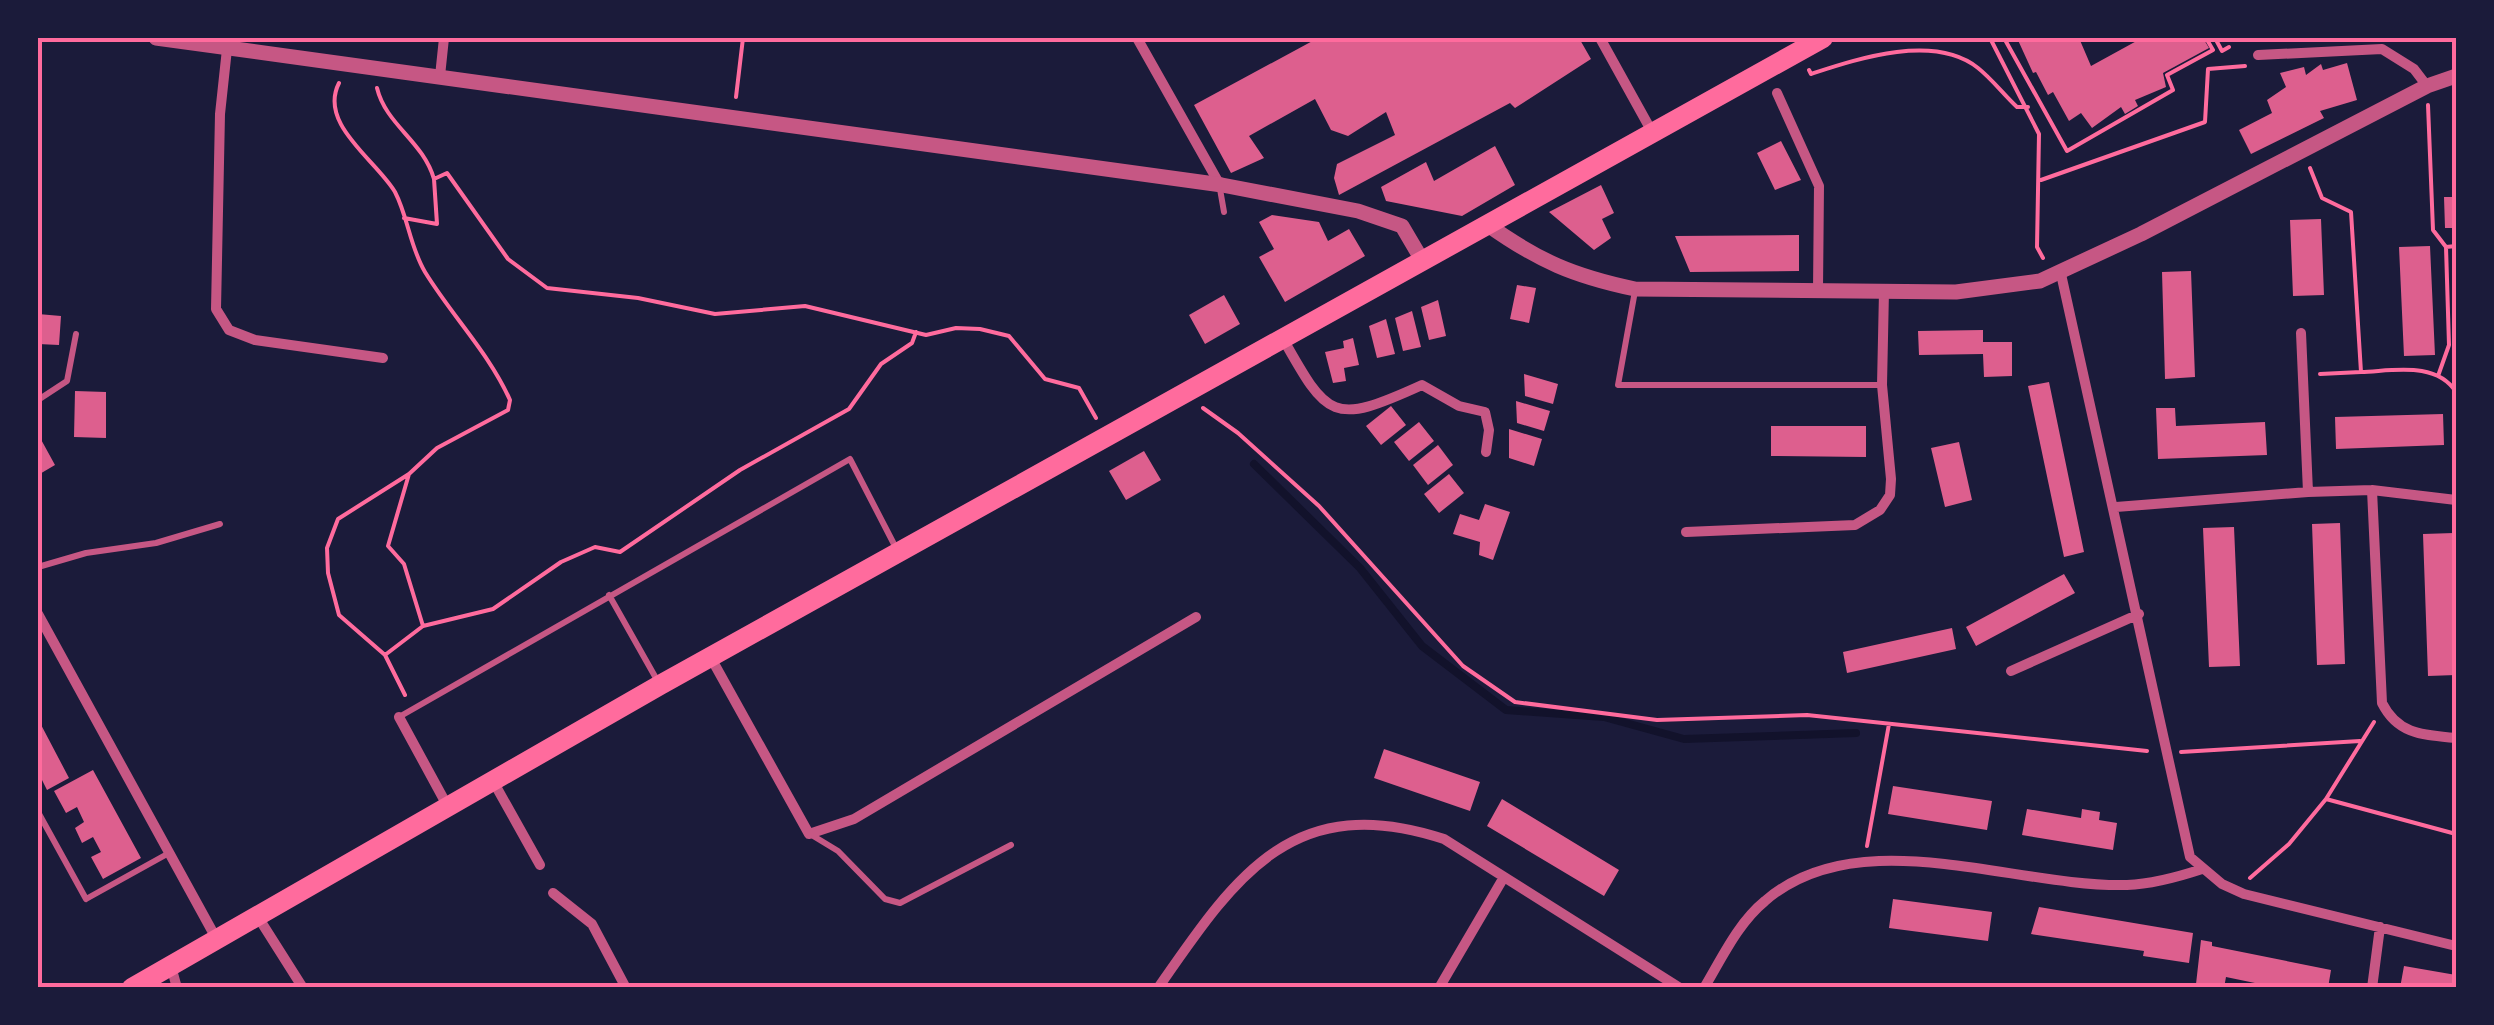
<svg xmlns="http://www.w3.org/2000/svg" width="2494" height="1025" viewBox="0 0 2494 1025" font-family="'Zilla Slab',serif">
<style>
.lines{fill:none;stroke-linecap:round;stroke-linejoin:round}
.stream{stroke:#12122b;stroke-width:8}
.building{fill:#dd5f8e}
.path{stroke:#ff6b9d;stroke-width:4}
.service{stroke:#c65784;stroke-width:6}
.minor{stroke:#c65784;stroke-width:10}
.tertiary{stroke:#c65784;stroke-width:15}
.primary{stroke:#ff6b9d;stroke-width:20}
.neatline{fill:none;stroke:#ff6b9d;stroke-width:4}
</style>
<rect width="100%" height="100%" fill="#1b1b3a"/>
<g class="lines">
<!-- stream -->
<path class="stream" d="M1254,464L1360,568L1422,646L1506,710L1604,717L1684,739L1856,733"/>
</g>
<!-- building -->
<path class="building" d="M1318,38H1579L1591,59L1515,108L1510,103L1339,195L1334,178L1337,164L1395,135L1386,112L1348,136L1331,130L1315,99L1249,136L1264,158L1231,173L1194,105Z
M2017,38H2079L2091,66L2142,38H2203L2209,48L2163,73L2166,87L2135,100L2138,106L2125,114L2121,107L2092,128L2081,113L2069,121L2053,92L2048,95L2036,72L2033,73Z
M2347,63L2357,100L2320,111L2324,118L2251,154L2239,130L2272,113L2267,100L2286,87L2280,73L2304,67L2306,75L2321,64L2323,70Z
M1781,141L1801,180L1775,190L1757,153Z
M1495,146L1515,185L1462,216L1386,201L1381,187L1426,162L1434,181Z
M1601,185L1614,213L1602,219L1611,238L1594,250L1549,212Z
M2444,197H2456V228H2445Z
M1272,215L1319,222L1328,241L1349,229L1365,256L1285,302L1259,257L1274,249L1259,222Z
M2321,219L2324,295L2293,296L2290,220Z
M1799,235V271L1690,272L1675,236Z
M2430,246L2435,355L2404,356L2399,247Z
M2191,271L2195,377L2165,379L2162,272Z
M1517,285L1536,288L1529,323L1510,319Z
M1224,295L1240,324L1205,344L1189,315Z
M1438,300L1446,336L1429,340L1421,307Z
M1412,311L1421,347L1403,351L1395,318Z
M38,314L61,316L59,345L38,344Z
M1386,319L1395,354L1377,358L1369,326Z
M1983,330V342H2012V376L1984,377L1983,354L1919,355L1918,331Z
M1353,338L1359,365L1344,368L1346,381L1333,383L1325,352L1344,348L1343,341Z
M1524,374L1558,384L1553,404L1525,396Z
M2049,382L2084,552L2064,557L2028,386Z
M75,391L106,392V438L74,437Z
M1516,401L1550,411L1544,431L1517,423Z
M1391,406L1406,425L1381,445L1366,426Z
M2156,408H2175L2176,426L2265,422L2267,455L2158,459Z
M2443,414L2444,445L2336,449L2335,417Z
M1419,422L1434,441L1409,461L1394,442Z
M1771,426H1866V457L1771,456Z
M1509,429L1542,439L1534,466L1509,458Z
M38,434L55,465L38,475Z
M1959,442L1972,500L1945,507L1931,448Z
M1438,445L1453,465L1428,485L1413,465Z
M1144,451L1161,480L1126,500L1109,471Z
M1449,474L1464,493L1439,513L1424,494Z
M1485,504L1510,512L1493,560L1479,555L1480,542L1453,534L1460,514L1479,520Z
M2340,523L2345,664L2317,665L2312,524Z
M2234,527L2240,666L2209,667L2203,528Z
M2454,533L2456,675L2428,676L2423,534Z
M2064,574L2075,593L1976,646L1966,627Z
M1952,628L1956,649L1847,673L1843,652Z
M38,719L69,778L47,790L38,772Z
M1384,749L1480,782L1470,811L1374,778Z
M93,770L141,858L103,879L91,857L101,852L93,837L82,843L75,828L84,822L77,807L66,813L54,791Z
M1893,786L1992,801L1987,830L1888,814Z
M1502,799L1619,870L1604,896L1487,826Z
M2027,809L2081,818L2082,809L2100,812L2099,820L2117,823L2113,850L2022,835Z
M1893,899L1992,912L1988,941L1889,928Z
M2039,907L2193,933L2189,963L2143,956L2144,951L2031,934Z
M2201,940L2212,942V946L2331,970L2328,988H2279L2226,977L2224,988L2196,984Z
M2404,966L2456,975V988H2400Z"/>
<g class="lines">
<!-- path -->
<path class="path" d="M1990,38L2039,134L2037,247L2043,258
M2004,38L2067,151L2173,90L2167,75L2213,50L2206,38
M2215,38L2222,51L2229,47
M1809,70L1811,74C1857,59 1934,33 1978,68C1992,79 2004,95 2017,107H2028
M339,83C318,124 376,160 395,192C408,217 410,247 425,272C452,316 489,353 510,400L508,410L437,448L409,474L338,519L327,548L328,573L339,615L385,655
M377,88C386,125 423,141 434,179L447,173L508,259L547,288L638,298L715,314L805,306L926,335L956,328L980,329L1009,336L1045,379L1079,388L1096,418
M736,97L743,38
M2428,105L2433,230L2446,247
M2310,168L2322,198L2351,212L2361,372L2320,374
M2041,180L2205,122L2208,69L2245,66
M404,218L437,224L434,179
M2361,372C2393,371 2436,361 2456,392
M2438,376L2449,345L2446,247L2456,246
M1203,408L1238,433L1319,506L1463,666L1515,702L1657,720L1807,715L2147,751
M409,474L388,546L404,564L423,626
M405,695L385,655L423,626L493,609L561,562L595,547L620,552L740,470L849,409L881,364L912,343L916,332
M2374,722L2326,799L2456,834
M2181,752L2360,741
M1867,846L1889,724
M2250,878L2289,844L2326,799"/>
<!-- service -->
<path class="service" d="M1220,189L1224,212
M1635,291L1618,385H1882
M38,400L67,381L76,334
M38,567L86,553L156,543L220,524
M609,595L657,680
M399,717L850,459L896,548
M38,812L86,899L169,853
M810,834L838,851L885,899L900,903L1011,845"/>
<!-- minor -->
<path class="minor" d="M1137,38L1220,185
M1600,38L1651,130
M227,49L220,114L216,309L229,330L255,340L383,358
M2258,55L2382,49L2414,69L2427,86
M440,76L444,38
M1777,93L1819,186L1818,290
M2061,274L2190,857L2222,884L2244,894L2456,946
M2301,333L2308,492
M1282,337C1328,419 1332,426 1422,385L1459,406L1485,412L1489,430L1486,452
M2372,490L2382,703C2398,735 2424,735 2456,738
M2116,507L2308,492L2372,490L2456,500
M1686,532L1855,525L1880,510L1890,495L1891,479L1882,385L1884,291
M38,614L216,938
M711,658L809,834L854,819L1196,617
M2011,671L2139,614
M399,717L448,807
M493,781L540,865
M553,893L592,924L626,988
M258,917L303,988
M171,966L177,988
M777,988H801
M1158,988C1235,877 1292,789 1444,839L1680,988
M1439,988L1504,877
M1704,988C1722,958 1738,923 1765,901C1859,819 2015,888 2127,885C2153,884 2178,877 2202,869
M2372,988L2380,927"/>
<!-- tertiary -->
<path class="tertiary" d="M156,38L1222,185L1358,211L1402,226L1422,260
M1488,225C1539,261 1573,276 1635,289L1956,292L2040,281L2141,234L2427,86L2456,76"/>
<!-- primary -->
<path class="primary" d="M132,988L660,685L1823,38"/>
</g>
<!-- border -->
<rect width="2494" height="1025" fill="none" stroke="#1b1b3a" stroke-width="80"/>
<rect x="40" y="40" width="2414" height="945" class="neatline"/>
</svg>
